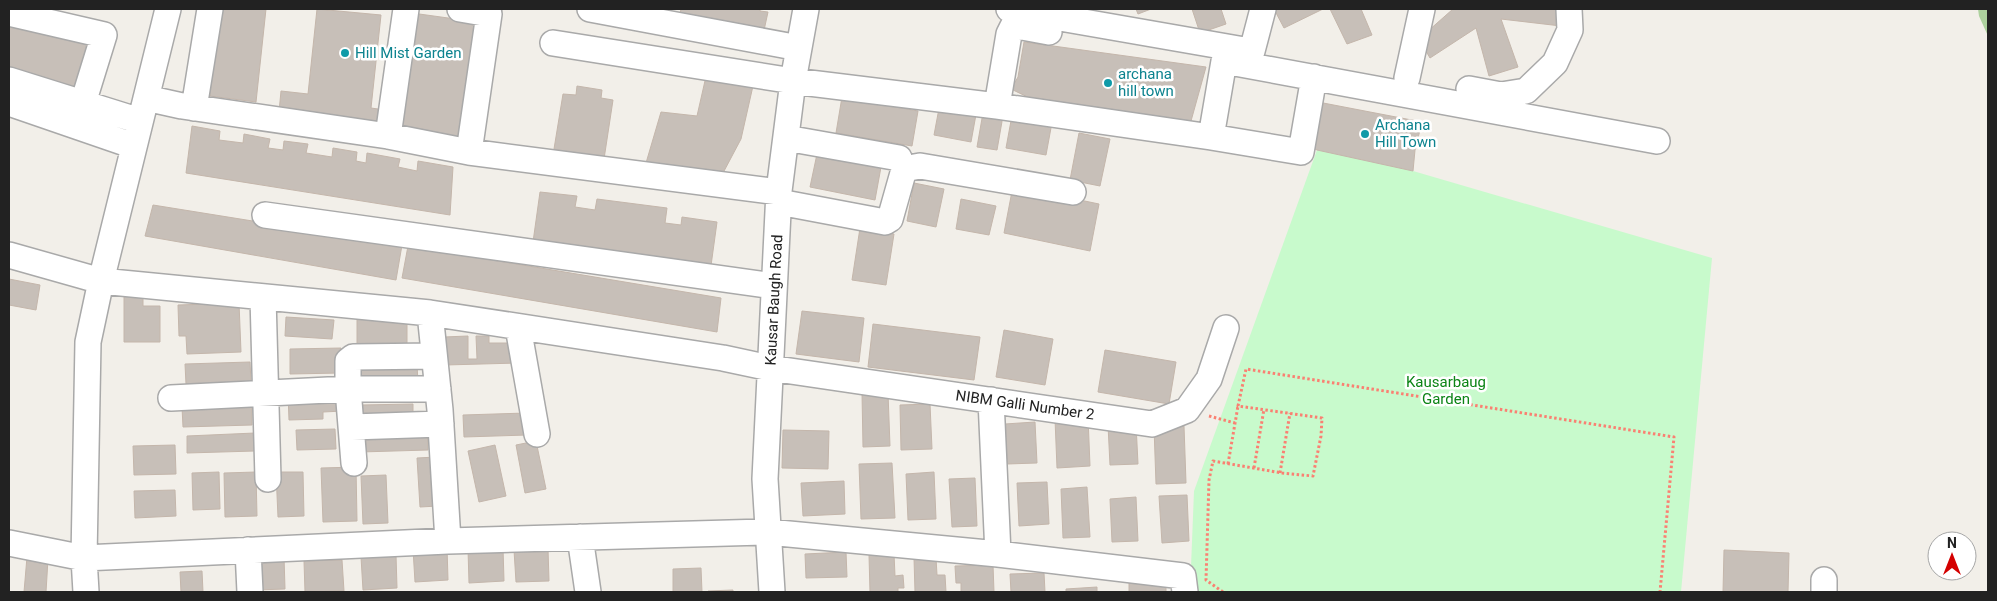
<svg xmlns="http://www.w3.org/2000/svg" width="1997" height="601" viewBox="0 0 1997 601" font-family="Roboto,sans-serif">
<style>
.forest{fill:#add19e}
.park{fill:#c8facc}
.building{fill:#c7bfb8;stroke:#c4b6ab}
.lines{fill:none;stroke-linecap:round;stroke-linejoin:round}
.minor-casing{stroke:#a9a9a9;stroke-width:28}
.path{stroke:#fa8072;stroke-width:3;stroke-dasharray:2.5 2.5;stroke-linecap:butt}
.minor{stroke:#fff;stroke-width:25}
.culture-dot{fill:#0f9aa8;stroke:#fff;stroke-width:2}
.labels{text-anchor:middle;stroke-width:5;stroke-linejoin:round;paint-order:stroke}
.culture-label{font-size:15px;fill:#0d838f;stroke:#fff;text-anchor:start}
.street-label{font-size:15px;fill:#222;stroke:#fff}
.park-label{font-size:15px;fill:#0c8416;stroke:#fff}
</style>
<rect width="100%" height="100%" fill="#f2efe9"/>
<!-- forest -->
<path class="forest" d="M1978,9H1988V36L1979,16Z"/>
<!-- park -->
<path class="park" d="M1317,150L1413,171L1712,258L1681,592H1190L1194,491Z"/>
<!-- building -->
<path class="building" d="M218,9H266L256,102L210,96Z
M317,9L381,15L371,108L385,110L383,132L279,112L281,91L308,94Z
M681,9H760V11L768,12L763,35L679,18Z
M1136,9H1151L1138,14Z
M1192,9H1221L1226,24L1200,33Z
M1274,9H1323L1284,28Z
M1330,9H1361L1372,35L1347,44Z
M1453,9H1561V26L1501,19L1518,67L1489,76L1476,28L1430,58L1419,39Z
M412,13L477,22L462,138L396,129Z
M9,21L95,41L82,90L9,71Z
M1024,42L1206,67L1191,121L1038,102L1011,89L1018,77Z
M707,72L755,77L741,139L723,173L646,163L661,112L697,116Z
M577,86L602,90L601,98L613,100L604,159L565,160L567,152L554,149L563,94L576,95Z
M842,97L918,111L912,146L836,133Z
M1318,102L1422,122L1415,150L1413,171L1317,150L1309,146Z
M940,103L977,109L971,142L934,135Z
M984,107L1004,110L997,150L977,147Z
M1013,110L1053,117L1046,155L1006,148Z
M192,126L220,131L219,140L243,143L244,134L270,139L268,148L283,150L284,141L308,144L306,153L332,157L333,148L357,152L356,161L366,163L367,153L400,159L398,167L417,171L418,161L453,167L450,215L186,173Z
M1079,133L1110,139L1100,186L1070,180Z
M817,154L881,167L875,200L810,187Z
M914,183L944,189L936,227L907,221Z
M1013,186L1099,204L1090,251L1004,233Z
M540,192L577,196L575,207L595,210L597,199L667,208L665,223L681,225L682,217L717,222L710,273L533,242Z
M961,199L996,206L989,235L956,229Z
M153,205L402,245L396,280L145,236Z
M860,228L894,234L886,285L852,280Z
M408,246L721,298L717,332L402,278Z
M9,279L40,285L36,310L9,305Z
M124,288H143V306H160V342H124Z
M239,303L241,352L187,354L186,336H179L178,305Z
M802,311L864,318L859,362L796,354Z
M286,317L334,320L332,339L285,336Z
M357,319L407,323V346H357Z
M873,324L980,337L974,380L868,367Z
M1004,330L1053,339L1045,385L996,377Z
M468,336V359H477L476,336H489V343H517L518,363L445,365L444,337Z
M341,348V373L290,374V349Z
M1105,350L1176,362L1169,404L1098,392Z
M250,362L251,382L186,384L185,364Z
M417,363L418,384L357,385V364Z
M342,392L343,411L323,412V419L289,420L288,393Z
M862,393H888L890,446L863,447Z
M252,404V425L183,427L182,407Z
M413,404V420L361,421V405Z
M930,404L932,449L901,450L900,405Z
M526,413L527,435L464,437L463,415Z
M1088,417L1090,466L1057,468L1055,419Z
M1035,422L1037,463L1007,464L1005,424Z
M1136,424L1138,464L1110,465L1108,425Z
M1184,426L1186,483L1156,484L1154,427Z
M335,429L336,449L297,450L296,430Z
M783,430L829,431L828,469L782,468Z
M428,431V450L360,452V433Z
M255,433V451L187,453V436Z
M536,441L546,489L525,493L516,445Z
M175,445L176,474L134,475L133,446Z
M495,445L506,496L479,502L468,451Z
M436,457L438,506L420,507L417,458Z
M892,463L895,518L861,519L859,464Z
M356,467L357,521L323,522L321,468Z
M219,472L220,509L193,510L192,473Z
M256,472L257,516L225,517L224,473Z
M276,472H303L304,516L278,517Z
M934,472L936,519L908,520L906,474Z
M386,475L388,523L363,524L361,476Z
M975,478L977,526L952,527L949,479Z
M844,481L845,514L803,516L801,483Z
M1047,482L1049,524L1019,526L1017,483Z
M1087,487L1090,537L1063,538L1061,489Z
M175,490L176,516L135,518L134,491Z
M1187,495L1189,541L1162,543L1159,496Z
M1136,497L1138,541L1112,542L1110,499Z
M447,547L448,580L415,582L413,549Z
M503,548L504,581L469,583L468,549Z
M548,549L549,581L516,582L514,550Z
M1724,550L1789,553L1788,592H1723Z
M846,552L847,577L806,578L805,554Z
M894,554L895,576L903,575L904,588H898V592H870L869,555Z
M396,555L397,588L363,590L361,557Z
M27,557L48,559L46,592H24Z
M284,557L285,589L256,590L255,559Z
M914,558H936L937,575H945L946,592H915Z
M342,560L344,591L305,592L304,561Z
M993,565L994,592H961V583H956L955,566Z
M701,568L702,592H673V569Z
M202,571L203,592H181L180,572Z
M1044,573L1045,592H1011L1010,574Z
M1129,583H1166V592H1129Z
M1097,587V592H1066V589Z
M733,590V592H708V591Z"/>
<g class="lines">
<defs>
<path id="minor" d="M460,9L489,14L469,152
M590,9L799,48
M1009,9L1250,51
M9,13L104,35L83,103
M553,43L793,81L997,106L1211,137L1224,61L1657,141
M1252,51L1263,9
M1407,78L1422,9
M9,80L140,121
M1469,89L1501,95L1526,91L1555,63L1570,30L1569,9
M146,98L182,106L388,136L469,152L779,192
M9,103L134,146
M997,106L1009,34L1012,28L1022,27L1049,32
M194,108L210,9
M388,136L406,9
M1211,137L1301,152L1314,77
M786,138L899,158
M779,202L885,222L890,219L903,173L909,168L920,166L1073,192
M265,215L774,286
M9,255L101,281L430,313L723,358L770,368L1152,424L1187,410L1209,379L1226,328
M263,297L268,479
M430,313L440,410L448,541
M518,327L537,434
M171,398L348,389H438
M991,400L998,554
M352,427L441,424
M354,463L348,389V361L353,357L434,356
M580,537L588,592
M9,543L84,558L448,541L768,532L998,554L1183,576L1185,592
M248,550L250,592
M86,592L84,558L88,342L101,281L168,9
M772,592L765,479L779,191L793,81L806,9
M1824,592V580"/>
</defs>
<!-- minor casing -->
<use href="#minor" class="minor-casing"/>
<!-- path -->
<path class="path" d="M1209,416L1235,423
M1228,464L1238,406
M1254,468L1264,409
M1280,473L1290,413
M1223,592L1206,580L1209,480L1213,461L1282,473L1313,476L1321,436L1322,418L1238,406L1246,369L1674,437L1660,592"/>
<!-- minor -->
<use href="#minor" class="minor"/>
</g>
<!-- markers -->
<g class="culture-dot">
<circle cx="345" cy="53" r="5"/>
<circle cx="1108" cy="83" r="5"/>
<circle cx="1365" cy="134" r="5"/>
</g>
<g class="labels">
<!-- culture labels -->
<g class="culture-label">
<text x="355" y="58">Hill Mist Garden</text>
<text x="1118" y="79">archana<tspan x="1118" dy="17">hill town</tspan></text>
<text x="1375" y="130">Archana<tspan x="1375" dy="17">Hill Town</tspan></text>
</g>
<!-- street labels -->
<g class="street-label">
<text transform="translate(774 300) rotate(-87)" y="5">Kausar Baugh Road</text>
<text transform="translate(1025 405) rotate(8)" y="5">NIBM Galli Number 2</text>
</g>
<!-- park labels -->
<g class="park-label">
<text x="1446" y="387">Kausarbaug<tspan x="1446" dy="17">Garden</tspan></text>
</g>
</g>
<!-- border -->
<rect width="1997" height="601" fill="none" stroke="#222222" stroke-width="20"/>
<!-- north arrow -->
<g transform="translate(1952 556)"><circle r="24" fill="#ffffff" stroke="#a7a7a7"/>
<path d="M0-4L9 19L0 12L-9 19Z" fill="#d40000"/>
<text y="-8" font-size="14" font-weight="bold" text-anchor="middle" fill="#222222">N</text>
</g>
</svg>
